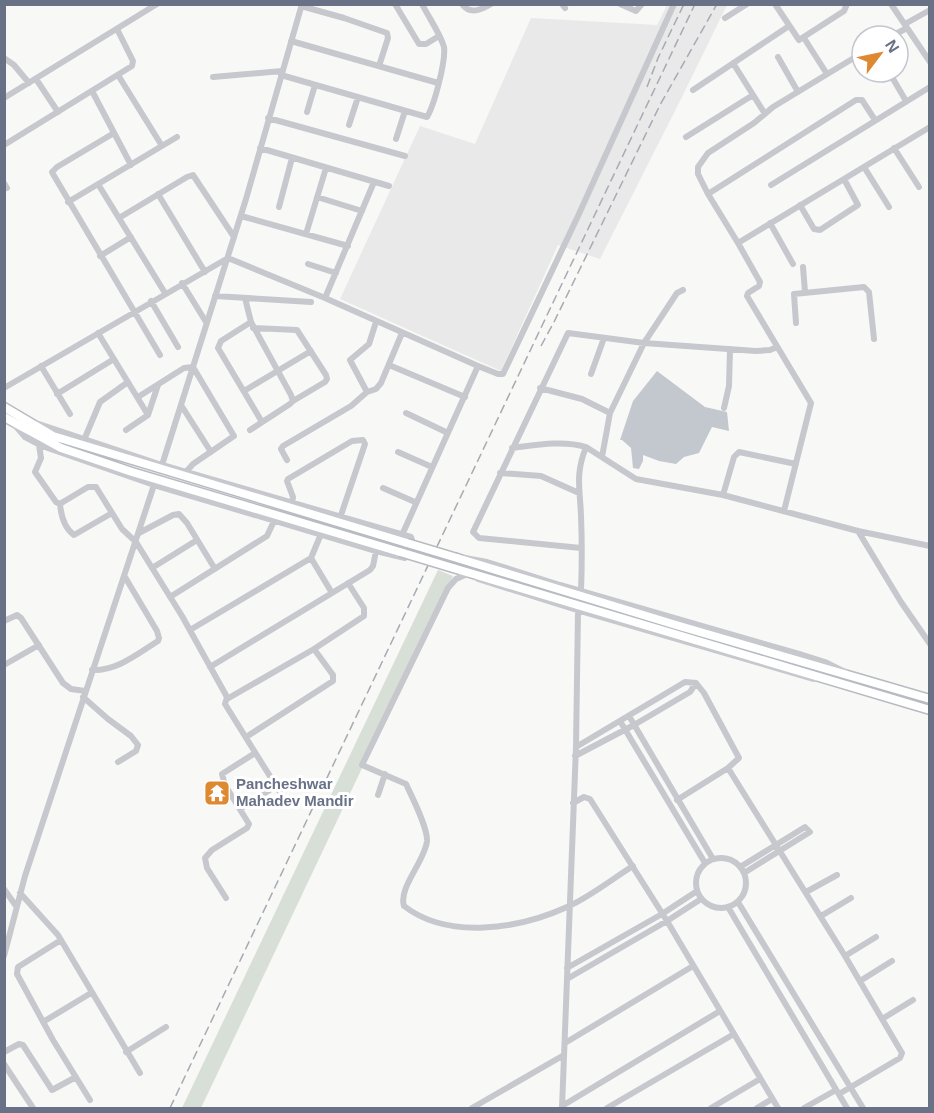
<svg xmlns="http://www.w3.org/2000/svg" width="934" height="1113" viewBox="0 0 934 1113" font-family="Arial,sans-serif">
<style>
.built{fill:#e9e9e9}
.green{fill:#d8dfd7}
.water{fill:#c3c8cf}
.lines{fill:none;stroke-linecap:round;stroke-linejoin:round}
.secondary-casing{stroke:#b8bbc2;stroke-width:11}
.minor{stroke:#c6c8cd;stroke-width:6}
.secondary{stroke:#fff;stroke-width:8}
.rail{stroke:#a7aab2;stroke-width:1.5;stroke-dasharray:9 4.5;stroke-linecap:butt}
.secondary-bridge-casing{stroke:#b8bbc2;stroke-width:11;stroke-linecap:butt}
.secondary-bridge{stroke:#fff;stroke-width:8}
.labels{text-anchor:middle;stroke-width:6;stroke-linejoin:round;paint-order:stroke}
.poi-label{font-size:15px;font-weight:bold;fill:#687186;stroke:#fff;text-anchor:start}
</style>
<rect width="100%" height="100%" fill="#f8f8f6"/>
<!-- built -->
<path class="built" d="M667,5H727L682,97L600,259L558,245L501,371L340,299L420,126L475,144L531,18L657,25Z"/>
<!-- green -->
<path class="green" d="M438,570L453,576L201,1108H182Z"/>
<!-- water -->
<path class="water" d="M657,371L705,407L727,412L729,431L712,427L699,453L684,457L676,464L659,461L643,455V461L639,469L633,468L631,448L622,440H620L633,401Z"/>
<g class="lines">
<defs>
<path id="secondary" d="M4,407L53,436L407,543
M4,417L61,448L132,472L400,552
M457,558L676,625L930,699
M453,568L930,710"/>
</defs>
<!-- secondary casing -->
<use href="#secondary" class="secondary-casing"/>
<!-- minor -->
<path class="minor" d="M395,4L419,44H426L439,36
M462,4C470,15 481,10 491,4
M562,4L565,8
M620,4L636,11L642,4
M775,4L799,40L844,11L847,4
M891,4L930,62
M301,6L344,18L387,33L388,38L379,66
M725,18L747,4
M905,24L930,10
M892,36L907,28
M804,38L827,74
M291,41L438,83
M778,57L798,92
M4,58L14,65L29,83
M733,63L765,114
M889,72L906,101
M118,75L162,146
M281,75L427,117C434,106 446,61 444,47C440,33 429,18 422,4
M213,77L282,71
M36,79L58,112
M693,90L789,26
M92,91L131,165
M4,98L157,4
M307,112L315,85
M268,118L405,156
M349,125L358,97
M114,133L57,167L52,172L53,174L160,355
M686,137L753,95
M396,139L405,111
M4,145L132,66L133,61L117,29
M260,148L389,186
M894,148L919,187
M864,167L889,207
M4,183L7,188
M98,184L165,293
M771,185L930,87
M158,194L205,272
M708,194L856,100H862L875,120
M317,197L362,211
M68,202L177,137
M800,205L814,229L820,230L858,205L844,179
M279,207L292,158
M241,216L348,246
M119,218L187,177L193,175L234,237
M770,223L793,264
M306,234L326,168
M738,243L930,127
M100,256L131,237
M308,264L336,273
M803,267L805,292
M182,283L206,322
M215,296L311,302
M245,298L251,322L291,395L293,401L290,404L250,430
M325,298L374,182
M151,301L178,347
M251,322L221,341L218,348L262,422
M796,323L794,294L864,287L869,292L874,339
M253,328L297,330L326,375L327,379L325,382L293,401
M98,333L148,415
M389,365L465,397
M41,366L70,414
M591,374L604,338
M4,388L228,258L325,298L478,366L498,374H503L578,216L674,4
M540,388L582,399L610,413
M244,391L311,351
M367,392L376,389L381,383L402,333
M57,394L114,359
M138,397L184,368L193,367L234,436L193,464L186,472
M181,405L211,452
M724,408L729,386L730,349
M406,413L448,433
M13,423L25,437L42,446L154,485L376,551L405,558L412,540L411,537L162,465L39,424
M126,430L148,415L158,385
M84,440L100,402L128,382
M39,445L41,458L35,472L56,502L60,504L63,502L88,487H96L122,529L136,542L182,616L227,697L225,704L286,802
M512,448C536,445 563,440 586,447L636,479L723,495L858,531L930,546
M398,452L432,467
M602,457L610,413L644,343L677,293L683,290
M287,460L281,449L283,446L351,406L367,392L350,360L369,344L376,322
M162,465L246,199L302,4
M500,473L541,476L579,493
M383,488L415,502
M723,495L734,457L739,452L796,464
M60,504C61,515 64,528 74,535L112,513
M292,504L293,497L287,481L288,479L352,441L363,440L365,444L340,518
M784,511L811,403L747,296L748,293L759,286L760,282L738,243L708,194L698,174V167L708,153L754,123L773,107L862,53
M858,531L901,602L930,644
M139,533L173,515L179,514L187,523L215,569
M402,535L478,366
M581,548L479,538L473,532L568,333L644,343L756,351L770,350L777,347
M311,558L332,593
M465,558L487,562L560,585L799,654L825,662L845,672
M152,568L197,540
M465,575L456,579L448,588L362,765L406,784C412,797 428,828 427,841C425,861 398,888 404,906C448,940 519,929 567,907C590,897 612,879 633,866
M478,579L580,611L814,679
M581,591C582,566 582,540 581,516C580,487 575,475 586,447
M170,597L267,536L274,521
M4,621L17,615L21,618L63,683L71,689L85,691
M190,630L311,558L321,534
M4,665L39,645
M210,667L370,570L373,566L376,551
M92,670C117,671 137,654 158,641L159,638L157,631L125,577
M83,697L108,719L131,736L138,745L136,751L118,762
M227,699L314,649L364,616V608L348,583
M629,716L713,859
M620,721L705,863
M246,737L333,681V675L314,649
M576,747L685,682L696,683L704,693L739,758L728,768L677,800
M575,756L634,725L690,692L696,683
M728,768L845,956L902,1053L900,1058L839,1094
M378,795L385,774
M573,803L584,797L590,799L667,921L778,1108
M240,809L276,786
M696 883a25 25 0 1 1 50 0a25 25 0 1 1-50 0Z
M740,867L805,827L810,832L744,873
M4,889L16,906
M806,892L837,875
M20,893L58,935L140,1073
M226,898L207,868L205,858L212,850L247,828L249,824L225,785L222,774L255,753
M738,902L863,1108
M728,907L847,1108
M821,916L851,898
M61,940L18,967L17,974L53,1040L90,1100
M4,956L25,876L154,485
M845,956L876,937
M567,968L662,914L697,891
M567,979L667,921L701,899
M860,981L892,961
M882,1019L913,1000
M43,1022L91,993
M565,1043L693,966
M4,1052L19,1044L23,1045L52,1090L76,1077
M126,1052L166,1027
M4,1064L33,1108
M562,1106L720,1011
M472,1108L564,1055
M562,1108L576,747L578,611
M607,1108L734,1034
M711,1108L760,1079
M757,1108L772,1099
M804,1108L836,1090"/>
<!-- secondary -->
<use href="#secondary" class="secondary"/>
<!-- rail -->
<path class="rail" d="M647,87L658,58L684,4
M541,346L554,322L660,105L717,4
M170,1108L695,4"/>
<defs>
<path id="secondary-bridge" d="M407,543L457,558
M400,552L453,568"/>
</defs>
<!-- secondary-bridge casing -->
<use href="#secondary-bridge" class="secondary-bridge-casing"/>
<!-- secondary-bridge -->
<use href="#secondary-bridge" class="secondary-bridge"/>
</g>
<!-- icons -->
<defs>
<symbol id="temple-square" viewBox="-11 -11 22 22"><rect x="-9" y="-9" width="18" height="18" rx="4" fill="#de8830" stroke="#fff"/><path d="M0-6L5-2H3V0L6.5 2.5H4V6H1.5V3h-3V6H-4V2.5H-6.5L-3 0V-2H-5Z" fill="#fff"/></symbol>
</defs>
<g fill-rule="evenodd">
<use href="#temple-square" x="202" y="778" width="30" height="30"/>
</g>
<g class="labels">
<!-- poi labels -->
<g class="poi-label">
<text x="236" y="789">Pancheshwar<tspan x="236" dy="17">Mahadev Mandir</tspan></text>
</g>
</g>
<!-- border -->
<rect width="934" height="1113" fill="none" stroke="#687186" stroke-width="12"/>
<!-- north arrow -->
<g transform="translate(880 54) rotate(58)"><circle r="28" fill="#ffffff" stroke="#c3c6cf" stroke-width="1.5"/>
<path d="M0-4.5L10 22L0 15L-10 22Z" fill="#de8830"/>
<text y="-9" font-size="16" font-weight="bold" text-anchor="middle" fill="#687186">N</text>
</g>
</svg>
